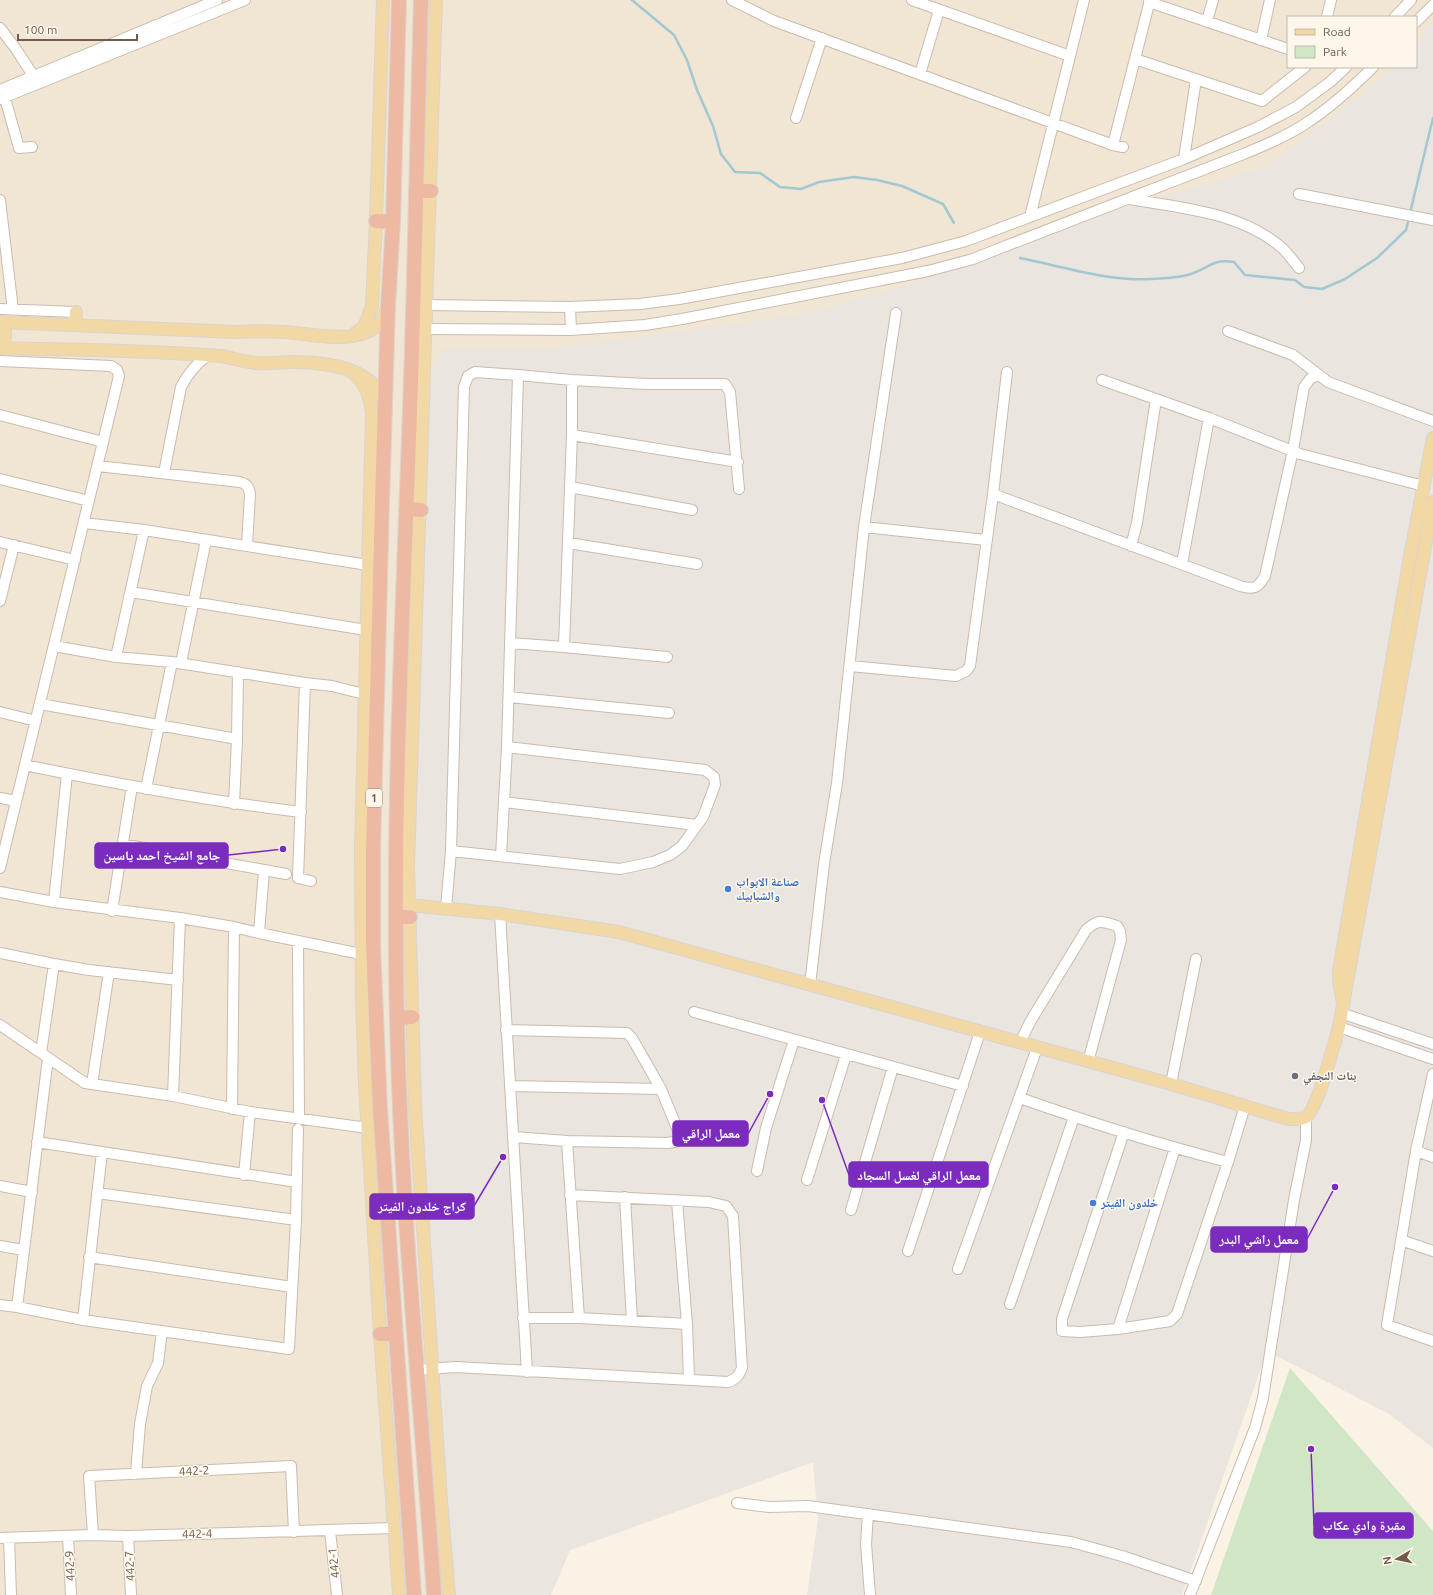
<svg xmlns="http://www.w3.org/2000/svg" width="1433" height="1595" viewBox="0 0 1433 1595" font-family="Ubuntu,'Noto Naskh Arabic',sans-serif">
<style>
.residential{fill:#f1e5d4;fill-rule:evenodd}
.industrial{fill:#eae5df}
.green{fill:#d1e6c5}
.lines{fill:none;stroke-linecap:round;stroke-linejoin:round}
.stream{stroke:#a3c8d2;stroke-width:2.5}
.minor-casing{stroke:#cabbad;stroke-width:12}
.major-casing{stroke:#dad4d1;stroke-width:14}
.highway-casing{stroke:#dad4d1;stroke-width:16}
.minor{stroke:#fff;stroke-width:10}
.major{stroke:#f2d8a4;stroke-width:12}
.highway{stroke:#eeb9a2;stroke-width:14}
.shop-dot{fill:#3f7fe0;stroke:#fdf7eb;stroke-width:1.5}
.worship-dot{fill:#6b7280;stroke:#fdf7eb;stroke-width:1.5}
.labels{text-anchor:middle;stroke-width:3;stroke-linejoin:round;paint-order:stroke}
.shield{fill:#fdf7eb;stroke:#9a8a7c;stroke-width:1}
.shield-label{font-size:11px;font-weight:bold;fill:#705b4d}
.shop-label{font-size:12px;font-weight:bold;fill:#366cbe;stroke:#fdf7eb;text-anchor:start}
.worship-label{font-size:12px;font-weight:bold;fill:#5b616d;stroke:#fdf7eb;text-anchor:start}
.street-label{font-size:12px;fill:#705b4d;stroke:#fdf7eb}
.leader{fill:none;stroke:#7b2cbf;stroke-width:1.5}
.callout-dot{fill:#7b2cbf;stroke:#fdf7eb;stroke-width:1.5}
.callout{fill:#7b2cbf;stroke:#7b2cbf;stroke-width:1.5}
.callout-label{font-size:13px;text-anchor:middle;font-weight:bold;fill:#fff}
</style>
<rect width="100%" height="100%" fill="#faf3e5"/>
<!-- residential -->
<path class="residential" d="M0,0H1433V1437L1304,1343L813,1462L570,1550L551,1595H0ZM1288,17H1416V67H1288Z"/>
<!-- industrial -->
<path class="industrial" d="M1433,22V1448L1389,1414L1267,1351L1182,1595H807L818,1519L813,1462L570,1550L551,1595H445L429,1395L405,1009L406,893L429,375L442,349H545L746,323L814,312L906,285L1124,208L1269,166L1384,77L1393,67H1416V41Z"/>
<!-- green -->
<path class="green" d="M1290,1368L1433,1531V1595H1211Z"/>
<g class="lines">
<!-- stream -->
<path class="stream" d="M632,0L674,35L687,60L697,90L713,126L721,154L735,172L760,173L780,187L801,189L819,182L854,177L877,180L902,186L943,204L954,223
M1410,213L1433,118
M1020,258C1061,266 1110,282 1152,279C1165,278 1179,278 1191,274C1211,267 1211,259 1234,262L1245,275L1295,280L1304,287L1322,289L1345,279L1377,258L1406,230L1409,218"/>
<defs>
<path id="minor" d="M732,0L774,21L1113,145L1123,147
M912,0L1070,56
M1149,2L1288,49
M1327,17L1331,0
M1395,17L1411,0
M1207,21L1213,0
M1416,22L1433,5
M0,28L16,49L36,80
M1261,40L1270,0
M1135,59L1262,101L1305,67
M920,74L939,10
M0,90L217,0
M5,98L19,148L32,147
M0,99L245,0
M796,118L822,38
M1113,145L1150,0
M1184,159L1196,79
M1299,194L1433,220
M1130,199C1181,208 1240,212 1281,247C1288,253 1293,261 1299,268
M0,200L13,310
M1030,217L1084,0
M427,305L570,307L640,304L679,299L902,258L966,241L1184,159L1258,127L1296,107L1330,82L1346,67
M570,307L571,330
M0,309L76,312
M426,329L571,330L645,325L682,319L928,271L973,259L998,249L1241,155C1263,146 1285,137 1305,124C1330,108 1352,88 1373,67
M1228,331L1293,355L1328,382L1433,421
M0,361L111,366L117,370L119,376L0,868
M1102,380L1209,418L1300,454L1424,486
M0,415L103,442
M572,435L738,462
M98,466L240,482C247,484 249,487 250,494L247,546
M164,473L181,387C188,373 196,364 208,355
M0,479L89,501
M570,487L692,510
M993,494L1240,586C1254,590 1258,588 1265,576L1293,450L1304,387L1311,378L1318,375
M84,523L144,530L368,565
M864,527L986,540
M0,542L75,560
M569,543L697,564
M1131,546L1137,523L1156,399
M1182,564L1209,418
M131,592L366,630
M0,601L14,545
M510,643L564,647L667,657
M54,646L116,657L172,662L305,683L332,686L364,694
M564,647L572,435V380
M116,657L144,530
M181,663L206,540
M850,666L956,676L966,671L970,666L993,494L1007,372
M305,683L298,878L311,881
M509,697L669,713
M40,704L237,739
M0,712L36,721
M25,765C117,784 209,801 301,812
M146,789L172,662
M0,798L16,801
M504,802L697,825
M234,804L237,739L238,672
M122,844L286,874
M451,851L620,869L653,862L670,855L682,846L703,817L715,785L714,777L705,770L507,747
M501,856L507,747L518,375
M0,892L54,902L180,918L234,927L259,933L361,954
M54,902L67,774
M446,908L451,851L464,387L468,376L475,372L518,375L572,380L646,384H725L730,392L739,489
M112,911L132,786
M500,914L527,1372
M259,933L264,870
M298,941L299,1118
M0,953L54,964L89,970L178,980
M810,985L824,864L837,783L864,527L896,313
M694,1012L963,1086
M1341,1013L1433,1044
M0,1025L85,1083L173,1096L250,1112L368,1128
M1339,1027L1433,1059
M506,1030L627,1033L632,1038L661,1089L681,1138L679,1141L668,1143L567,1141L514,1137
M1020,1043L1030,1022L1086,930C1098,919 1102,921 1117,926L1120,931L1121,940L1088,1062
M41,1053L54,964
M1433,1074L1416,1151L1387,1325L1433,1341
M92,1084L109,972
M1171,1084L1196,959
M510,1086L661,1089
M173,1096L180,918
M1020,1098C1088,1122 1158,1144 1228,1162
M232,1109L234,927
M1124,1132L1062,1319V1331L1080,1332L1118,1329L1170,1321L1177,1314L1228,1162L1245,1106
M567,1141L579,1318
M37,1142L297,1182
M1416,1151L1433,1157
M757,1171L766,1128L794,1040
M244,1175L250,1112
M807,1180L846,1055
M0,1186L32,1192
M97,1193L296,1220
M625,1197L632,1321
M677,1201L687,1324L689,1379
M851,1210L893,1067
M1401,1240L1433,1251
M0,1246L23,1250
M908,1251L980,1032
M89,1257L292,1287
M958,1269L1037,1048
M1010,1304L1074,1117
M0,1305L17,1307L83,1320L289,1349L296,1220L298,1129
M17,1307L48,1058
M523,1318H579L687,1324
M83,1320L102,1152
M1118,1329L1175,1148
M416,1370L456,1367L728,1382C736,1379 739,1376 742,1368L733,1216L726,1206L709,1202L570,1195
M136,1474L140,1424L147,1386L158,1363L162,1331
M737,1503L769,1507L808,1506L1071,1542L1122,1556L1196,1581
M868,1514L866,1544L870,1595
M330,1531L337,1595
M93,1535L89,1476L291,1466L294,1532
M68,1536L71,1595
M128,1536L131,1595
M0,1538L93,1535L128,1536L394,1528
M9,1538L11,1595
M1190,1595L1255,1428L1263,1398L1294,1200L1306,1140V1116"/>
<path id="major" d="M436,0L408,866L415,1107L441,1500L449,1595
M0,322L236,332C252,331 269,331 285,332C316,334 376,351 387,308
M0,323C7,330 7,339 0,346
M75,324L76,312
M354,334L364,327L372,306L376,221L383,0
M0,348C74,350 148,350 221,356C233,358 244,362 257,363C269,364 281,362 293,362C311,362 332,364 350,370C365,376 381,387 384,405
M351,371C366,385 370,394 372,415L361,849L362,1001L365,1085L380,1334L399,1595
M409,905L500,914L619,932L1171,1084L1288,1119C1294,1119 1301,1120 1306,1117C1318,1109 1334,1043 1339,1027L1433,502
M1342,998L1339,980V971L1410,556L1433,438"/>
<path id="highway" d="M399,0L393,222L388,306L382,502L373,850V945L380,1108L414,1595
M421,0C417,136 415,273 410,409C403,612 392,815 397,1019C401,1211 421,1403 434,1595
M416,191H431
M376,221L393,222
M406,509L421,510
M396,917H410
M397,1018L412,1017
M380,1334H395"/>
</defs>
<!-- minor casing -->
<use href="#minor" class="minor-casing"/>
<!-- major casing -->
<use href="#major" class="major-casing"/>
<!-- highway casing -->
<use href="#highway" class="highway-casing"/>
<!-- minor -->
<use href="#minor" class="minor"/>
<!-- major -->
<use href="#major" class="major"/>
<!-- highway -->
<use href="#highway" class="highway"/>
</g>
<!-- markers -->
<g class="shop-dot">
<circle cx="728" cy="889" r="4"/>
<circle cx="1093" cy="1203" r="4"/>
</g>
<circle class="worship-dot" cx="1295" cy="1076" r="4"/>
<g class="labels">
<!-- shield labels -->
<rect class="shield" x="366" y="789" width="16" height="18" rx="3"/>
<g class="shield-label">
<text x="374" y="802">1</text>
</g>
<!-- shop labels -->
<g class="shop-label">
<text x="736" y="886">صناعة الابواب<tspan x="736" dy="14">والشبابيك</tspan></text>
<text x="1101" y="1207">خلدون الفيتر</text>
</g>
<!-- worship labels -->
<g class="worship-label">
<text x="1303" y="1080">بنات النجفي</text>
</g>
<!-- street labels -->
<g class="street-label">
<text transform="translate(194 1471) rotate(-3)" y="4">442-2</text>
<text transform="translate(197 1534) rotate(-2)" y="4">442-4</text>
<text transform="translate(334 1563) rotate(-96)" y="4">442-1</text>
<text transform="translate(70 1566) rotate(-93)" y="4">442-9</text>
<text transform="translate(130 1566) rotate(-93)" y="4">442-7</text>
</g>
</g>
<!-- callouts -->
<path class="leader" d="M283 849L228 855M770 1094L748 1134M822 1100L849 1175M503 1157L474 1206M1335 1187L1307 1239M1311 1449L1314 1525"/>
<g class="callout-dot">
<circle cx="283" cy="849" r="4"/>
<circle cx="770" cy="1094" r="4"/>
<circle cx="822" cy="1100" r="4"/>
<circle cx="503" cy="1157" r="4"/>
<circle cx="1335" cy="1187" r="4"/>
<circle cx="1311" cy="1449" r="4"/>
</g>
<g class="callout">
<rect x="95" y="843" width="133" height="25" rx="4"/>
<rect x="673" y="1121" width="75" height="25" rx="4"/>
<rect x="849" y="1162" width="139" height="25" rx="4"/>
<rect x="370" y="1194" width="104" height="25" rx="4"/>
<rect x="1211" y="1227" width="96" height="25" rx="4"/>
<rect x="1314" y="1513" width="99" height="25" rx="4"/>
</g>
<g class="callout-label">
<text x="162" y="860">جامع الشيخ احمد ياسين</text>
<text x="711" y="1138">معمل الراقي</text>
<text x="919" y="1180">معمل الراقي لغسل السجاد</text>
<text x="422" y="1211">كراج خلدون الفيتر</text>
<text x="1259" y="1244">معمل راشي البدر</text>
<text x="1364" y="1530">مقبرة وادي عكاب</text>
</g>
<!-- legend -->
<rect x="1287" y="16" width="130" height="52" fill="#fdf7eb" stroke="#c5b9ac"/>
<rect x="1295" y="29" width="20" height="6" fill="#f2d8a4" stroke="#c5b9ac"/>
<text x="1323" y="36" font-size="12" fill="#705b4d">Road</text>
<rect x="1295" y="46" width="20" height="12" fill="#d1e6c5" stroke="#c5b9ac"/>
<text x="1323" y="56" font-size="12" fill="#705b4d">Park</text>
<!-- north arrow -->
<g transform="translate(1397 1559) rotate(261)" stroke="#fdf7eb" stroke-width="3" paint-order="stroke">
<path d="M0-3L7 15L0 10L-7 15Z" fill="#705b4d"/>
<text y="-6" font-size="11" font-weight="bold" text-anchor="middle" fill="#705b4d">N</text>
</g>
<!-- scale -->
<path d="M18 34v6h119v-6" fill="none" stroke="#705b4d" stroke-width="2"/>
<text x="24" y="34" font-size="12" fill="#705b4d" stroke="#fdf7eb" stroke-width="3" paint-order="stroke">100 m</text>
</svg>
